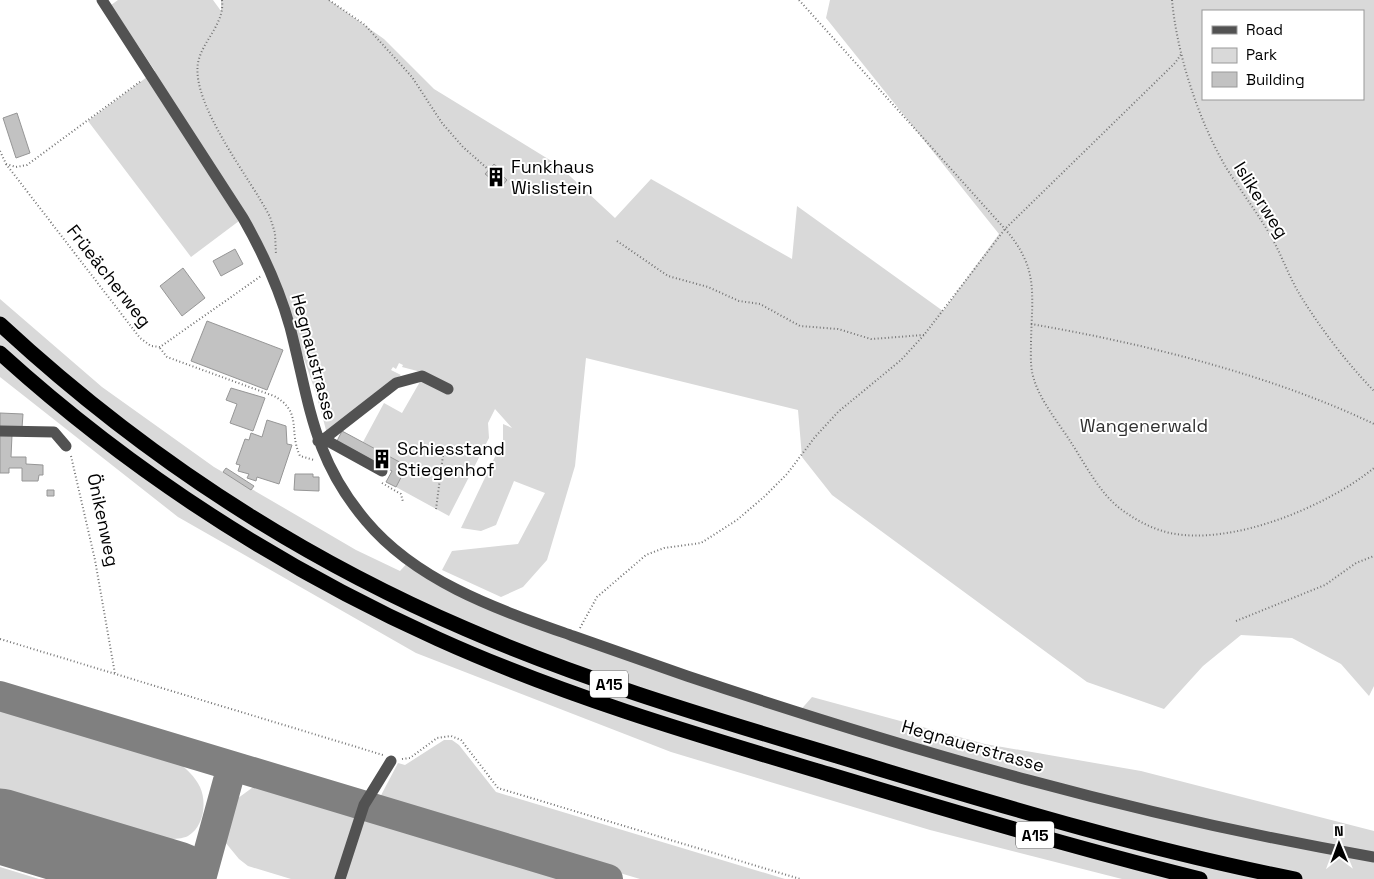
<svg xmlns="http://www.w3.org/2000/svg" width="1374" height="879" viewBox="0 0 1374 879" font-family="'Space Grotesk',sans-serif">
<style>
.green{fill:#d9d9d9;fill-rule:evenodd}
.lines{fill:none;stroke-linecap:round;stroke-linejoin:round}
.taxiway{stroke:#808080;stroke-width:30}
.runway{stroke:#808080;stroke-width:75}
.building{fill:#c2c2c2;stroke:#969696}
.highway-casing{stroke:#dbdbdb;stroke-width:18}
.path{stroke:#747474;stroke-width:2;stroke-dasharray:1 2.5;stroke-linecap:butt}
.minor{stroke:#525252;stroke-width:11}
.highway{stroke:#000;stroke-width:15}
.labels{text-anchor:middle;stroke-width:4;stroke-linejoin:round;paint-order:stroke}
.shield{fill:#fff;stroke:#4c4c4c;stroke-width:1}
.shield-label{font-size:16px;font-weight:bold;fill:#000}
.poi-label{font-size:18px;fill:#000;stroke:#fff;text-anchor:start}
.street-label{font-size:18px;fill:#000;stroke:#fff}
.park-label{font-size:18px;fill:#303030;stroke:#fff}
</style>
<rect width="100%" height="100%" fill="#fff"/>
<!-- green -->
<path class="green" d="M118,0H213L221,11V0H329L384,39L434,89L558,165L615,218L651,179L792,259L797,206L943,311L999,234L826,18L830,0H1374V686L1369,696L1341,664L1292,638L1241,635L1203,666L1164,709L1087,682L832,495L802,457L798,410L586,358L575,466L547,560L523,587L501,597L442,570L452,551L518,544L545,493L514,481L496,525L481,531L461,528L503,440V424L512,428L495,409L488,423L489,438L449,516L396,487L407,466L363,442L384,403L402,413L425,373L402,367L403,365L399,363L396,369L393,367L391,370L401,375L327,434C309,358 275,288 243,218L191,257L88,121L155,71L111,5ZM1203,11H1363V99H1203Z
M0,299L102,387L214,467L356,550L400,571L409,561L456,589L798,713L812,697L985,744L1141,771L1374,831V879H1122L930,830L671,752L416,653L178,517L0,377Z
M0,703L164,753C178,762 192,771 200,787C207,802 204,827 188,836C180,840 166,839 157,839L0,791Z
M444,740H452L459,745L496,792L785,879H640L378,801L398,763L405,765Z
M260,782L581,879H291L248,866L239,859L225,842V831L234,801Z
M0,867L39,879H0Z"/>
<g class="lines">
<!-- taxiway -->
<path class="taxiway" d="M0,696L608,879
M201,879L232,766"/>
<!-- runway -->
<path class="runway" d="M0,826L176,879"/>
</g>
<!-- building -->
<path class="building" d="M17,113L30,153L16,158L3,118Z
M494,164L502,171L500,173L507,180L501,187L485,174Z
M235,249L243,264L221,276L213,261Z
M183,268L205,298L182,316L160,286Z
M207,321L283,350L267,390L191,361Z
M231,388L265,398L253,431L230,423L237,404L226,400Z
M0,413L23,414L22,428L0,427Z
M267,420L286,426L287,444L292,445L279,484L257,477L256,481L247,478L249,474L238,471L240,465L236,464L245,439L249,440L251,433L262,437Z
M342,431L407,466L396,487L386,482L392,471L337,441Z
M0,435H12L11,457H26V464L43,465V475H39L38,481H22V468H9V473H0Z
M226,468L254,486L251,490L223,472Z
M295,474H313V477H319V491L294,490Z
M47,490H54V496H47Z"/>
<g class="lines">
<defs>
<path id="highway" d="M0,324C137,451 294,555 466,629C597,686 736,725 873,767C1012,809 1152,851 1295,879
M0,353C129,470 279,567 438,639C564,696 697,735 828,774C951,811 1075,848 1200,879"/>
</defs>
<!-- highway casing -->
<use href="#highway" class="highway-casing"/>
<!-- path -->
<path class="path" d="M222,0C225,24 202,41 198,63C191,105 251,179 270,217L275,233L276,255
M329,0L365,25L412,77L442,123L463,147L489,170
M799,0L1005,229C1039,268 1032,293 1031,342C1031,353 1030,365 1033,376C1039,400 1059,423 1072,444C1087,467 1100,494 1122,510C1136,520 1152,529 1170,533C1232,546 1326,507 1374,468
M1172,0C1177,55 1199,122 1227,169C1241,191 1256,211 1269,233C1281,253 1288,275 1300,295C1321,329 1346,362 1374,391
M0,151L6,164L140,338L151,346L160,347L261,276
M6,164L16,167L27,165L141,81
M617,241L668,276L708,287L739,301L760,304L800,326L838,329L871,339L924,335
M1031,324C1142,343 1272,375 1374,424
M160,348L167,357L274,396C303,412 288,430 300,456L314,460
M71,456L95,560L115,674
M382,483L401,494L403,502
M436,509L444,448
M1236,621L1325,585L1356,563L1374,556
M580,628L597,597L646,555L664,548L701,543L737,520L765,496L787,474L815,437L838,412L901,360L924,335L1005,229L1175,63L1182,53
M0,639L383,755
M402,759L410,758L437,738L451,736L461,740L498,788L800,879"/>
<!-- minor -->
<path class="minor" d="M102,0L243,218C263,253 279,288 290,327C310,404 312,457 366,521C418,583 500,610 573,636C611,649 649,663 687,676C911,751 1140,817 1374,857
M0,431L54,432L66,446
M324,439L382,471
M318,441L324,439L396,383L422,376L448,389
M340,879L364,805L391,761"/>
<!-- highway -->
<use href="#highway" class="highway"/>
</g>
<!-- icons -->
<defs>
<symbol id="building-bare" viewBox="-9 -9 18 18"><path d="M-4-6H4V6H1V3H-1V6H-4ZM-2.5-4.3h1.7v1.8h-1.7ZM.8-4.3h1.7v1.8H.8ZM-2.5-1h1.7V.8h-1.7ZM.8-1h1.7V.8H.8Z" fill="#000" stroke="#fff" stroke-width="2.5" paint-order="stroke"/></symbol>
</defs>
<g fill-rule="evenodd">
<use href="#building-bare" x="482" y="163" width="28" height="28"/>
<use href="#building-bare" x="368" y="445" width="28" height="28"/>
</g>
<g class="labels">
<!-- shield labels -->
<g class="shield">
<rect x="590" y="670.5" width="38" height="27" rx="4"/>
<rect x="1016" y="821.5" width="38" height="27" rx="4"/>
</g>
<g class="shield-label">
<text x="609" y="690">A15</text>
<text x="1035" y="841">A15</text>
</g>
<!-- poi labels -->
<g class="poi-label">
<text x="511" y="173">Funkhaus<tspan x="511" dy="21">Wislistein</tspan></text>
<text x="397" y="455">Schiesstand<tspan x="397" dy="21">Stiegenhof</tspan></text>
</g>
<!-- street labels -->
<g class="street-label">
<text transform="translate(1261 200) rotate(58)" y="6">Islikerweg</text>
<text transform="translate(109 276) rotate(52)" y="6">Früeächerweg</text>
<text transform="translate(314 357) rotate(75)" y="6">Hegnaustrasse</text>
<text transform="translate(103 520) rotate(78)" y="6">Önikenweg</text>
<text transform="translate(973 746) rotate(16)" y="6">Hegnauerstrasse</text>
</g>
<!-- park labels -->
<g class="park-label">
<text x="1144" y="432">Wangenerwald</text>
</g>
</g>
<!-- legend -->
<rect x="1202" y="10" width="162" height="90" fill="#ffffff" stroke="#999999"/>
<rect x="1212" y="26" width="25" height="8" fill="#525252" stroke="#999999"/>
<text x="1246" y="35" font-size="15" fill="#000000">Road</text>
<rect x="1212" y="48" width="25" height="15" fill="#d9d9d9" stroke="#999999"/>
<text x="1246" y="60" font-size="15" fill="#000000">Park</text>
<rect x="1212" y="72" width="25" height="15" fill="#c2c2c2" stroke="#999999"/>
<text x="1246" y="85" font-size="15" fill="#000000">Building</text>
<!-- north arrow -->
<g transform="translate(1339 844) rotate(359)" stroke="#ffffff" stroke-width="4" paint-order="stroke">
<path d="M0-4L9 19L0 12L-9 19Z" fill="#000000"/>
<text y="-8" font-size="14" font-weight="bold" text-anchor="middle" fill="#000000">N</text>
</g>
</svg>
